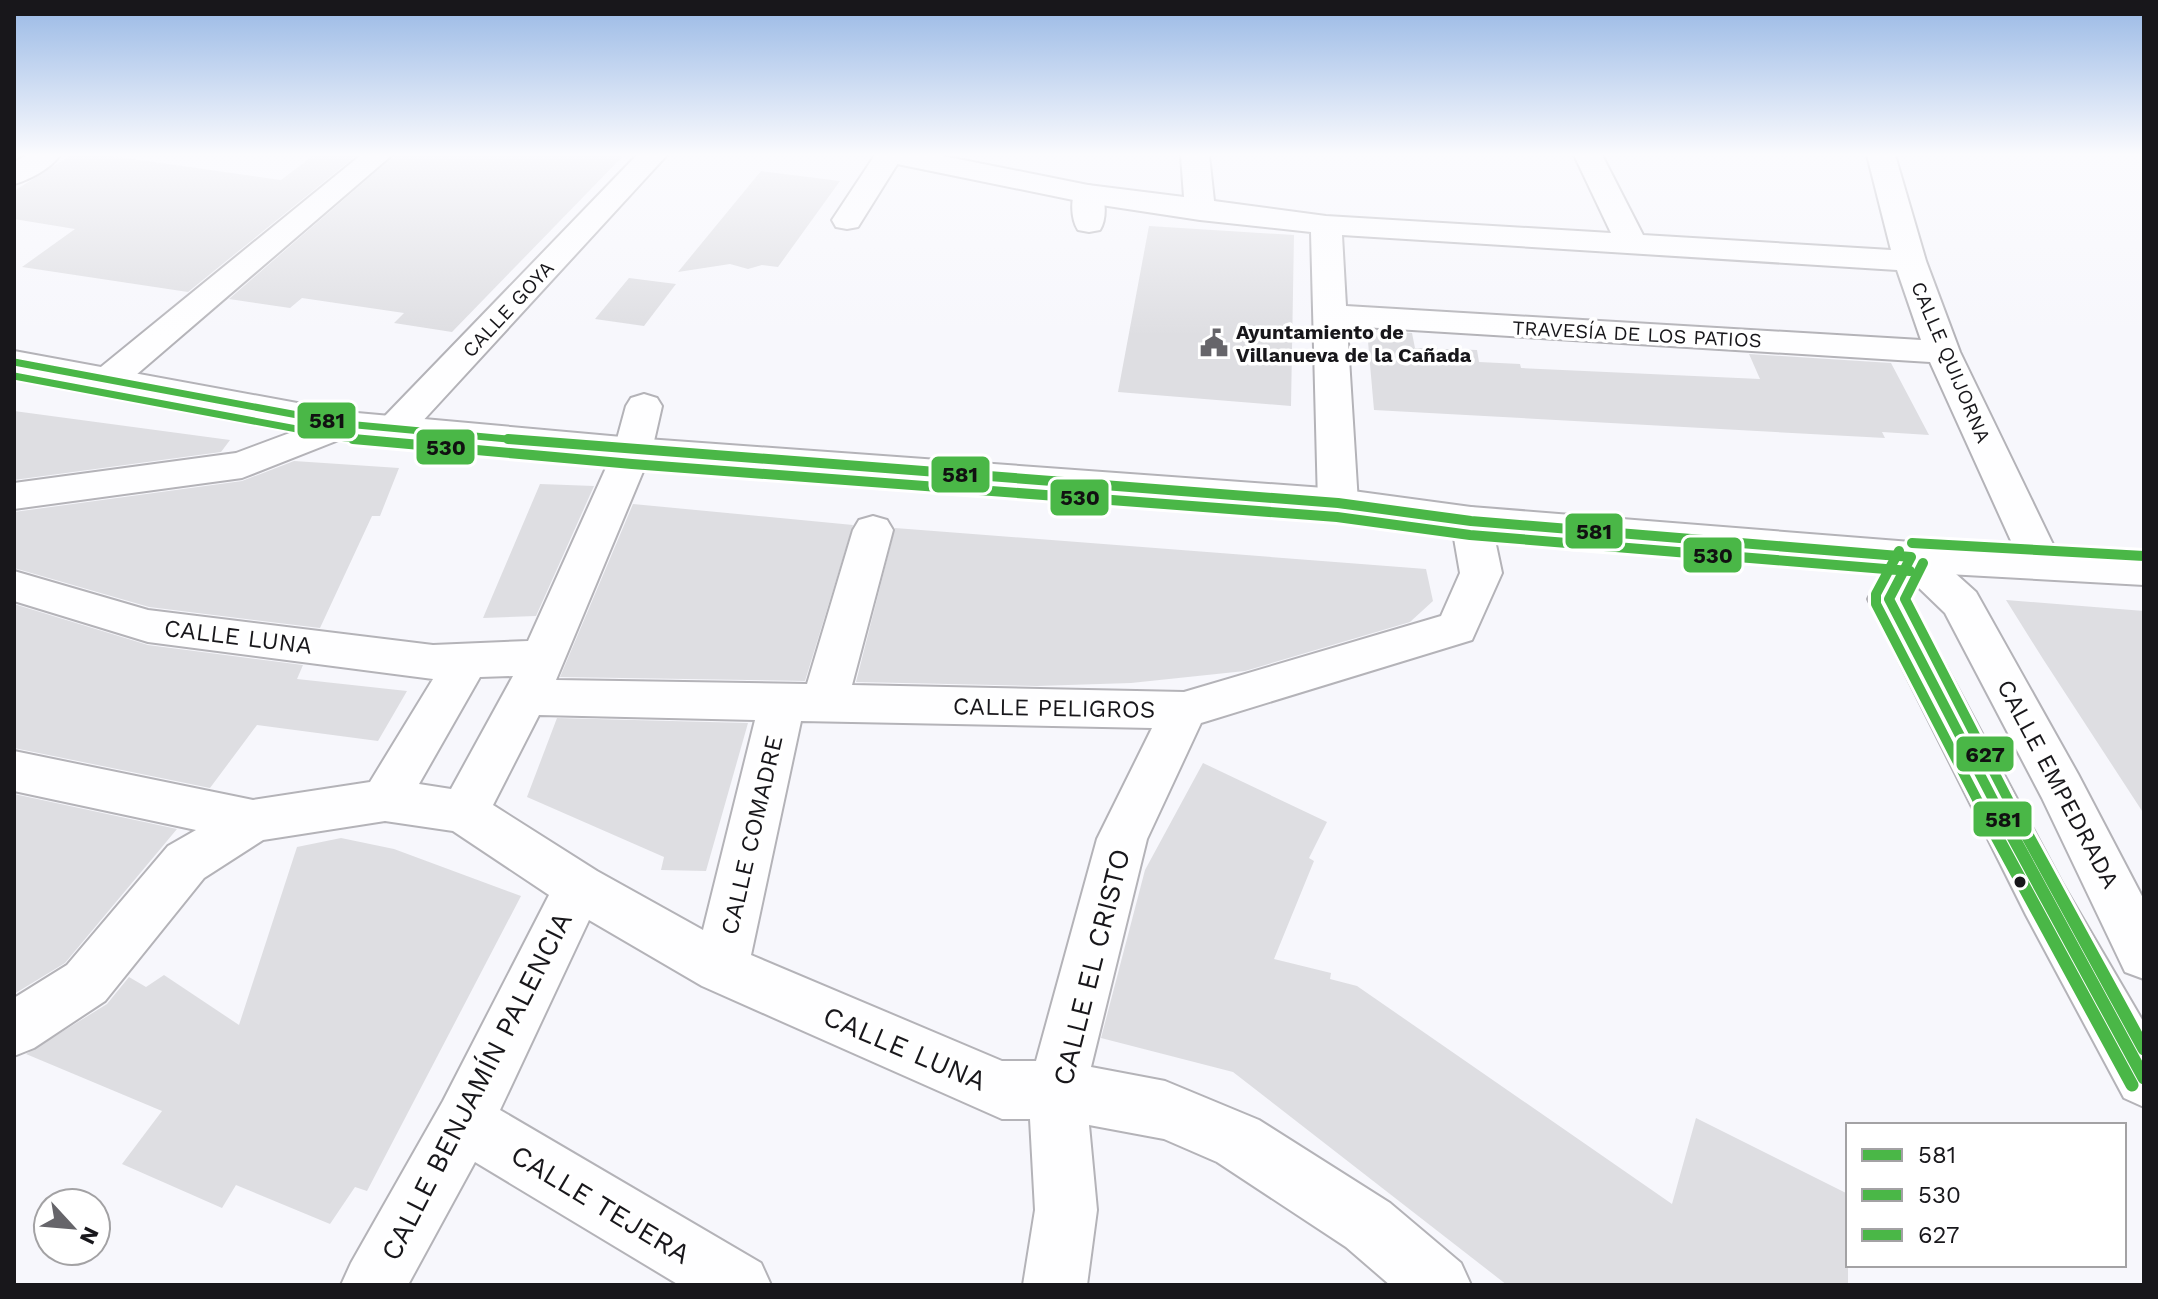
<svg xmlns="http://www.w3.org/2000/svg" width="2158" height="1299" viewBox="0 0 2158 1299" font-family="'Work Sans',sans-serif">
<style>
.building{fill:#dedee2}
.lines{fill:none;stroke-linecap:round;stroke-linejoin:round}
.pedestrian-casing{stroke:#b4b3b8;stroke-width:4}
.minor-casing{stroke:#b4b3b8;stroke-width:4}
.tertiary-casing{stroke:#b4b3b8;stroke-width:4}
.pedestrian{fill:#fefeff;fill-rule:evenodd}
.minor{fill:#fefeff;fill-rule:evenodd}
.tertiary{fill:#fefeff;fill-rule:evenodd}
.bus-1-far2-casing{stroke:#fff;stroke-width:11}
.bus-1-far1-casing{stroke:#fff;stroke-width:16}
.bus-1-casing{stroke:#fff;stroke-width:19}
.bus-2-far2-casing{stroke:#fff;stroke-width:11}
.bus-2-far1-casing{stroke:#fff;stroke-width:16}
.bus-2-casing{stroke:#fff;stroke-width:19}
.bus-3-far1-casing{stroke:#fff;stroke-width:16}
.bus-3-casing{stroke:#fff;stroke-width:19}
.bus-1-far2{stroke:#4ab747;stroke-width:7}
.bus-1-far1{stroke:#4ab747;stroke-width:10}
.bus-1{stroke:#4ab747;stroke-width:13}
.bus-2-far2{stroke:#4ab747;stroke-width:7}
.bus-2-far1{stroke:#4ab747;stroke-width:10}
.bus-2{stroke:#4ab747;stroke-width:13}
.bus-3-far1{stroke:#4ab747;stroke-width:10}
.bus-3{stroke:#4ab747;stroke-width:13}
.bus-dot{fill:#18171b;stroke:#fff;stroke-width:3}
.labels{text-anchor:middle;stroke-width:7;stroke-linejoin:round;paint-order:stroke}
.far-street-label{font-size:20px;fill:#18171b;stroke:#fff}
.far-poi-label{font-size:20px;font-weight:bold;fill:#18171b;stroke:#fff;text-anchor:start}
.street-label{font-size:24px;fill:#18171b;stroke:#fff}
.near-street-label{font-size:28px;fill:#18171b;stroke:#fff}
.line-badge{stroke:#fff;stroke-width:3}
.pale-badge-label{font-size:22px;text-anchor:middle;font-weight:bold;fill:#111}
</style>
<rect width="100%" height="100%" fill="#f7f7fc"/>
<!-- building -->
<path class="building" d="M71,155H105L281,180L314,155H357L188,292L22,267L75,229L14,219V191Z
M395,155H624L452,332L394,323L404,313L302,298L290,308L229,299Z
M761,171L840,181L778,267L762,265L748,269L730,264L678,272Z
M1149,226L1294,235L1291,406L1118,392Z
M629,278L676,284L644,326L595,319Z
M1367,330L1412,333L1415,348L1477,350L1479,362L1520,364L1521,368L1760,379L1749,354L1891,363L1929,435L1882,432L1885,438L1374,410Z
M14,411L230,440L221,452L14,480Z
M294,461L399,468L380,516H372L320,628L149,607L14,568V512L242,481Z
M540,484L594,486L536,616L483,618Z
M633,504L853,525L805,681L560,677Z
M895,528L1426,569L1433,601L1410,622L1245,671L1131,683L1037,686L856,682Z
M2006,600L2144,611V814L2043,659Z
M14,604L148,645L303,665L297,679L407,691L378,741L257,725L210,788L14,748Z
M557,718L748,723L706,871L661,870L664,857L527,797Z
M1203,763L1327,822L1309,858L1314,861L1274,959L1331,973L1330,979L1357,986L1672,1204L1696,1118L1848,1194V1285H1507L1233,1072L1101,1038L1145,870Z
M14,794L177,829L65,963L14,994Z
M341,838L394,849L521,896L367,1191L355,1187L330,1224L236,1185L222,1208L122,1164L162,1111L26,1054L107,1004L129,977L146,987L164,975L239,1025L297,847Z"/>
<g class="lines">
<defs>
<path id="pedestrian" d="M875,155H903L858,227L847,229L836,227L832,220Z
M1088,185L1099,188C1106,198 1107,219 1100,230L1089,232L1078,230C1071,219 1070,198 1077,188Z
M644,394L657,398L662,406L652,450L646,459L633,462L620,459L614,450L626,406L631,398Z"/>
<path id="minor" d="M27,155H60C51,168 30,180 14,184V162Z
M361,155H392L122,387L109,390L96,387L91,379L96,371Z
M637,155H667L408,437L395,440L382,437L376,428L382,419Z
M883,155H938L1088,185L1184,197L1181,155H1209L1214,201L1326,216L1611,233L1574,155H1602L1643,235L1891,250L1867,155H1895L1926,261L1960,352L2062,563L2056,574L2041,578L2026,574L1930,362L1347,326L1358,503L1352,513L1338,517L1324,513L1318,503L1311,232L1200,220L1088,203L897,164L887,161ZM1342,235L1897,270L1921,340L1346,306Z
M346,412L359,416L365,424L359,432L242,478L14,509V483L236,453Z
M633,438L646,441L652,450L556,680L807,684L853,530L859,520L873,516L887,520L893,530L852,685L1184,692L1441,616L1460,573L1451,521L1457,511L1471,507L1485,511L1491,521L1502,573L1472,640L1201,723L1147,839L1091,1067L1165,1081L1259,1120L1390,1203L1461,1263L1471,1285H1390L1346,1247L1217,1162L1164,1139L1089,1125L1097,1210L1087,1285H1023L1035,1210L1030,1119H1002L702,986L589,920L500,1110L761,1263L771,1285H679L475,1162L408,1285H341L351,1263L443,1101L549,895L453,831L385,821L263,840L204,878L105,1001L34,1048L14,1056V998L67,965L168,846L196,830L14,791V751L253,800L370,782L433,679L148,642L14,601V571L148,610L433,645L528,641L614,450L620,441ZM513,676L451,789L419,784L480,677ZM539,715L755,720L703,930L597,871L493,805ZM801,721L1152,728L1097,839L1036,1061H1002L751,955Z
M1911,542L1926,547L1976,592L2078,774L2144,900V979L2125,972L2042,798L1945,613L1917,586L1910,599L2062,883L2144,1023V1107L2124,1098L2026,915L1868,599L1896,547Z"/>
<path id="tertiary" d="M14,351L346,412L633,438L1338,489L1471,507L1911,542L2144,555V585L1911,572L1471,535L1338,517L633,462L346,436L14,373Z"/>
</defs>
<!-- pedestrian casing -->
<use href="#pedestrian" class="pedestrian-casing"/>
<!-- minor casing -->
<use href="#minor" class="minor-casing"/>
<!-- tertiary casing -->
<use href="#tertiary" class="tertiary-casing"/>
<!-- pedestrian -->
<use href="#pedestrian" class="pedestrian"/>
<!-- minor -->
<use href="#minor" class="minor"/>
<!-- tertiary -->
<use href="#tertiary" class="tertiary"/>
<defs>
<path id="bus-1-far2" d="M14,362L346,424L530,441"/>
<path id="bus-1-far1" d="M508,439L1338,503L1471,521L1911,557
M1911,557L1889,599L2000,813"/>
<path id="bus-1" d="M1999,811L2144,1078"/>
<path id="bus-2-far2" d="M14,376L345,438L375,441"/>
<path id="bus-2-far1" d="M353,439L632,464L1337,517L1470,535L1910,571
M1899,551L1876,594V604L1984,813"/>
<path id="bus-2" d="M1983,811L2132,1085"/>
<path id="bus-3-far1" d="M1912,543L2144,556
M1923,563L1905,599L2015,813"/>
<path id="bus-3" d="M2014,811L2144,1049"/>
</defs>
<!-- bus-1-far2 casing -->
<use href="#bus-1-far2" class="bus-1-far2-casing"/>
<!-- bus-1-far1 casing -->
<use href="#bus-1-far1" class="bus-1-far1-casing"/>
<!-- bus-1 casing -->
<use href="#bus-1" class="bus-1-casing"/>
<!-- bus-2-far2 casing -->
<use href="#bus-2-far2" class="bus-2-far2-casing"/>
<!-- bus-2-far1 casing -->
<use href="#bus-2-far1" class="bus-2-far1-casing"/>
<!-- bus-2 casing -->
<use href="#bus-2" class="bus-2-casing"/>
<!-- bus-3-far1 casing -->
<use href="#bus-3-far1" class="bus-3-far1-casing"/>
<!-- bus-3 casing -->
<use href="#bus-3" class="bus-3-casing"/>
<!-- bus-1-far2 -->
<use href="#bus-1-far2" class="bus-1-far2"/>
<!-- bus-1-far1 -->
<use href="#bus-1-far1" class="bus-1-far1"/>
<!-- bus-1 -->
<use href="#bus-1" class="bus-1"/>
<!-- bus-2-far2 -->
<use href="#bus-2-far2" class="bus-2-far2"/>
<!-- bus-2-far1 -->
<use href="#bus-2-far1" class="bus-2-far1"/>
<!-- bus-2 -->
<use href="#bus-2" class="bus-2"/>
<!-- bus-3-far1 -->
<use href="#bus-3-far1" class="bus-3-far1"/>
<!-- bus-3 -->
<use href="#bus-3" class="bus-3"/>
</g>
<!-- sky -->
<linearGradient id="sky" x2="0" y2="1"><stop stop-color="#98b8e5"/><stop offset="0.46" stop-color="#fbfbfe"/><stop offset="1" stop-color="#fbfbfe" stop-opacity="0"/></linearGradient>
<rect width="2158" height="336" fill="url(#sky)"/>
<!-- icons -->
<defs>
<symbol id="civic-bare" viewBox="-9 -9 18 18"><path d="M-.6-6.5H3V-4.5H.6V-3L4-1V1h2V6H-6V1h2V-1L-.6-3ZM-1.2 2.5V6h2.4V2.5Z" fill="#66656a" stroke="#fff" stroke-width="2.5" paint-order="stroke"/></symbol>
</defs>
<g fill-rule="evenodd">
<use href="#civic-bare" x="1194" y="323" width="40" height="40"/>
</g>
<!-- markers -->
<circle class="bus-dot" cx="2020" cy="882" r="7"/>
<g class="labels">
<!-- far-street labels -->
<g class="far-street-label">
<text transform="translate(508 309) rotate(-47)" y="7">CALLE GOYA</text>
<text transform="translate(1637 334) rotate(3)" y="7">TRAVESÍA DE LOS PATIOS</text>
<text transform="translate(1951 362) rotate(67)" y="7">CALLE QUIJORNA</text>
</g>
<!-- far-poi labels -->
<g class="far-poi-label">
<text x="1236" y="339">Ayuntamiento de<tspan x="1236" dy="23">Villanueva de la Cañada</tspan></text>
</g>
<!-- street labels -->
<g class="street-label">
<text transform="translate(238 637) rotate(7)" y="8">CALLE LUNA</text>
<text transform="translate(1054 708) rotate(1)" y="8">CALLE PELIGROS</text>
<text transform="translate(2058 784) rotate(62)" y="8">CALLE EMPEDRADA</text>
<text transform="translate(752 835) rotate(-77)" y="8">CALLE COMADRE</text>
</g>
<!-- near-street labels -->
<g class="near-street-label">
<text transform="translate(1091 967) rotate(-76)" y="10">CALLE EL CRISTO</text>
<text transform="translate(905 1048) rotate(23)" y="10">CALLE LUNA</text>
<text transform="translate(476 1086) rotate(-63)" y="10">CALLE BENJAMÍN PALENCIA</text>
<text transform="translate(601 1204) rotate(31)" y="10">CALLE TEJERA</text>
</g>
</g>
<g class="line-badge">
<rect x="296" y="401" width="61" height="39" rx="8" fill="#4ab747"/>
<rect x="415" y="428" width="61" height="38" rx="8" fill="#4ab747"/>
<rect x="930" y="455" width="61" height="39" rx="8" fill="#4ab747"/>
<rect x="1049" y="478" width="61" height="39" rx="8" fill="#4ab747"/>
<rect x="1564" y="512" width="60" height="38" rx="8" fill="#4ab747"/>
<rect x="1682" y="536" width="61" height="38" rx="8" fill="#4ab747"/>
<rect x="1955" y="735" width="60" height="38" rx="8" fill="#4ab747"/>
<rect x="1972" y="800" width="61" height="38" rx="8" fill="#4ab747"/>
</g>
<g class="pale-badge-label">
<text x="327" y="428">581</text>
<text x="446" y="455">530</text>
<text x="960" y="482">581</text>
<text x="1080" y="505">530</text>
<text x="1594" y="539">581</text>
<text x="1713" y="563">530</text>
<text x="1985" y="762">627</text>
<text x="2003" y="827">581</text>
</g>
<!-- border -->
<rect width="2158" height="1299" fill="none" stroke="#18171b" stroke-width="32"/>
<!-- legend -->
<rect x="1846" y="1123" width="280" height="144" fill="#ffffff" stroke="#a3a2a4" stroke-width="2"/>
<rect x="1862" y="1149" width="40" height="12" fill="#4ab747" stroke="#a3a2a4" stroke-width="2"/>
<text x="1918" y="1163" font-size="24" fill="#18171b">581</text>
<rect x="1862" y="1189" width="40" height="12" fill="#4ab747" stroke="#a3a2a4" stroke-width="2"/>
<text x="1918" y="1203" font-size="24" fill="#18171b">530</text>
<rect x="1862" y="1229" width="40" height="12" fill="#4ab747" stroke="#a3a2a4" stroke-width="2"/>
<text x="1918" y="1243" font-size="24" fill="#18171b">627</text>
<!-- north arrow -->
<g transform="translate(72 1227) rotate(116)"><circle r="38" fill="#ffffff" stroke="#a3a2a4" stroke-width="2"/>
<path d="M0-6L14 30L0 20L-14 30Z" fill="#66656a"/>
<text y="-12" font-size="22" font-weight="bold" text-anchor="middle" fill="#18171b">N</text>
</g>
</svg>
